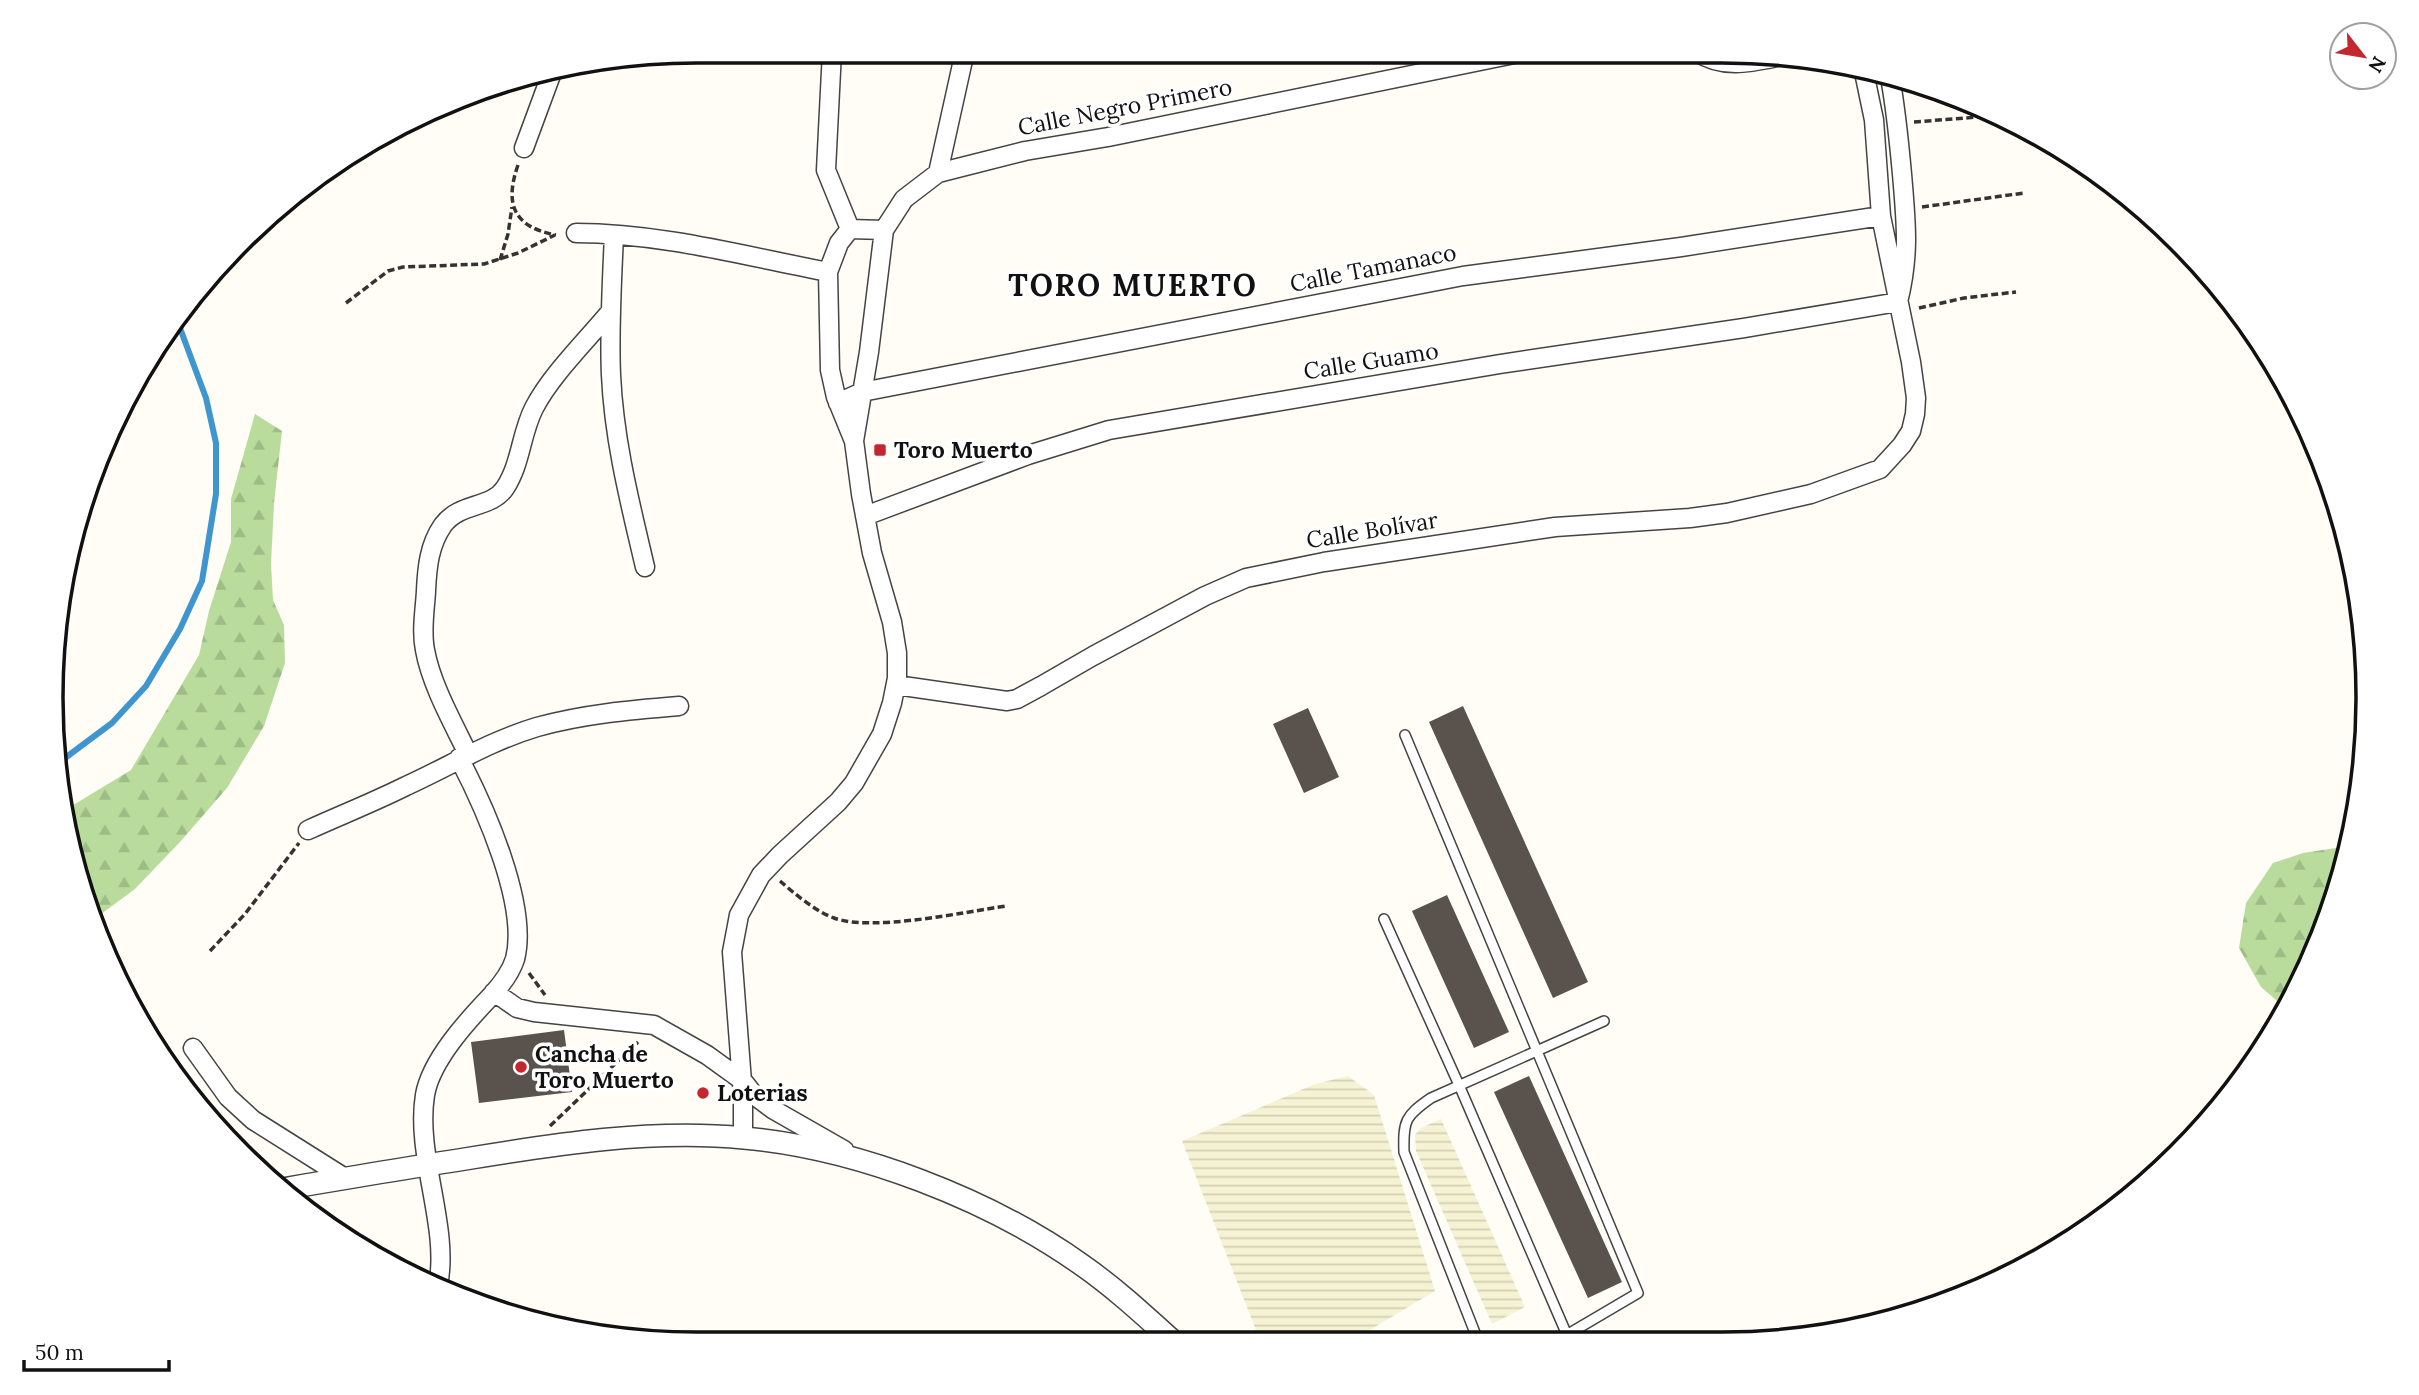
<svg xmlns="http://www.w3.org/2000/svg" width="2419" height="1395" viewBox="0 0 2419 1395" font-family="Lora,serif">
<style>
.farmland{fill:url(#farmland-rules)}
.forest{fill:url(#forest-firs)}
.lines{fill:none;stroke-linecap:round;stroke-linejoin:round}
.stream{stroke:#3f96cf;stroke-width:6}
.building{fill:#5a524d}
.service-casing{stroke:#444;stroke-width:12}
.minor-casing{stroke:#444;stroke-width:21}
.tertiary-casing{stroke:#444;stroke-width:24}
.path{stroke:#333;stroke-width:3.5;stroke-dasharray:7 3.5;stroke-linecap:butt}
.service{stroke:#fff;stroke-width:9}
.minor{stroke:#fff;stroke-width:18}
.tertiary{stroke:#fff;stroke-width:21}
.poi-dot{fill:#c4262e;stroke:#fff;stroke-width:2.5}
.labels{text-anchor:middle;stroke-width:7;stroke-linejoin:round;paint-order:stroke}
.street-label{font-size:23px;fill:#111;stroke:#fff}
.poi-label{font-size:23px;font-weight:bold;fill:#111;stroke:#fff;text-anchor:start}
.district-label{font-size:30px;font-weight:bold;letter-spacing:2px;fill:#111;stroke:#fff}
.rim{fill:none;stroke:#111;stroke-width:3.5}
</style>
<defs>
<pattern id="farmland-rules" width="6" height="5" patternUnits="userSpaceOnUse" patternTransform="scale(1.75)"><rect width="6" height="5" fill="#f6f3d4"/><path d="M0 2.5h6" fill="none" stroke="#d2cfb5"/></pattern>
<pattern id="forest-firs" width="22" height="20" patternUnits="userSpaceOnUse" patternTransform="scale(1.75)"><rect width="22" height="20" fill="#b9dc9c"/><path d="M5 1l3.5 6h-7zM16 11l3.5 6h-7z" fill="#9ebc85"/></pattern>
</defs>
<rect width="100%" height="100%" fill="#fffdf5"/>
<!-- farmland -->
<path class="farmland" d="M1348,1076L1374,1095L1435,1291L1348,1343H1261L1182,1141L1315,1084Z
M1441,1119L1525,1307L1492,1324L1416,1151L1415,1135L1421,1128Z"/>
<!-- forest -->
<path class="forest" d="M255,414L282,431L274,503L271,564L273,600L284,625L285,663L264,726L227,788L180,842L135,889L93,920L85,906L69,806L75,804L131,770L199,655L209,611L231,542V499Z
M2349,846L2319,945L2285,1008L2261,987L2239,948L2246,903L2273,863L2303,853Z"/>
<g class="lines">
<!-- stream -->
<path class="stream" d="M61,761L112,723L146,686L180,629L202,581L216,494V443L206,398L177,320"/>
</g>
<!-- building -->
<path class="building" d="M1463,706L1588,982L1553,998L1429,722Z
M1308,708L1339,777L1304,793L1273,724Z
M1447,895L1509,1032L1474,1048L1412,911Z
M564,1030L572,1092L479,1103L471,1042Z
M1529,1076L1622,1282L1588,1298L1494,1092Z"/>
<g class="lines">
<defs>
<path id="service" d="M1405,735L1638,1293L1553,1343
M1384,919L1459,1085L1567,1335
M1479,1343L1404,1152C1403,1121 1405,1116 1431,1098L1604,1021"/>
<path id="minor" d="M832,51L826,170L850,229
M1697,52C1724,70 1753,62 1782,56
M524,148L551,75
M938,173L965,51
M850,229L839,243L828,272L830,370L836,397L854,441
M850,229L884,230
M576,233C660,233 745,256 828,272
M614,235C612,281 609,329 611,375C614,441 630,503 645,567
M838,403L862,392L1463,276L1681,247L1881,216
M865,516L1028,455L1109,430L1500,364L1744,328L1898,302C1910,254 1906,222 1902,174C1899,141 1896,110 1890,77
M896,685L1007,701L1017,699L1041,686L1093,656L1205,596L1246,578L1324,562L1555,527L1690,518L1727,513L1811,494L1880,469L1902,445L1911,431L1915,414L1916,398L1911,362L1881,216L1874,120L1864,72
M468,754C453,723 431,684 425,650C421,631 425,610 426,591C427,568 429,545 443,525C460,502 491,509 505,488C521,464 521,433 534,408C551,375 587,340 611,311
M308,830C341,815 374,802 406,786C450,766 490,741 537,727C584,714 631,710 679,706
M494,992L517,1008L534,1012L654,1025L707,1055L743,1081L754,1095L774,1110L844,1150
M193,1048L228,1097L253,1120L345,1178
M743,1137V1095L732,952L739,915L761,875L780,855L838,802L854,783L882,734L892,703L897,678V653L892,622L872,553L861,494L854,441L869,352L884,230L904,199L938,173L1025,151L1108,137L1524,52
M438,1285C450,1228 415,1155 425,1095C431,1060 468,1020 492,995C501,985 511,972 515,959C529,905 484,806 459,758"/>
<path id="tertiary" d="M288,1188C347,1178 406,1168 465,1159C556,1144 651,1129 744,1138C857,1148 989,1199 1082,1265C1115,1288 1145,1316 1175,1343"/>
</defs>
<!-- service casing -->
<use href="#service" class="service-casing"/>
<!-- minor casing -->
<use href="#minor" class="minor-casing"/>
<!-- tertiary casing -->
<use href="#tertiary" class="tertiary-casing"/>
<!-- path -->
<path class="path" d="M1914,122L1991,116
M518,165C504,205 514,227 556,235
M1922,207L2024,193
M500,260L508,234L512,207
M346,303L388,271L403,267L484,264L518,253L555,235
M1919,308L1964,298L2016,292
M780,881C795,894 815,911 834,918C872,932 964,912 1006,906
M210,951L245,914L299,843
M529,973L545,995
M550,1126L638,1042"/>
<!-- service -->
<use href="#service" class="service"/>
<!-- minor -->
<use href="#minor" class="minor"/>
<!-- tertiary -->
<use href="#tertiary" class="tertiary"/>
</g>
<!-- markers -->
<g class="poi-dot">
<rect x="873" y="443" width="14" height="14" rx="3.5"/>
<circle cx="521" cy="1067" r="7"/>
<circle cx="703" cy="1093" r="7"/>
</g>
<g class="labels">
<!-- street labels -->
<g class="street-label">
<text transform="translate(1125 107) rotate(-11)" y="8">Calle Negro Primero</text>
<text transform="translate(1373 268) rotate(-11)" y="8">Calle Tamanaco</text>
<text transform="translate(1371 361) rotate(-9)" y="8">Calle Guamo</text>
<text transform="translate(1372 530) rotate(-9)" y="8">Calle Bolívar</text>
</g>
<!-- poi labels -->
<g class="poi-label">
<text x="894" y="458">Toro Muerto</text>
<text x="535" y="1062">Cancha de<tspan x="535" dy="26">Toro Muerto</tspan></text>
<text x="717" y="1101">Loterias</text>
</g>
<!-- district labels -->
<g class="district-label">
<text x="1133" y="296">TORO MUERTO</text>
</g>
</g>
<!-- crop -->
<path d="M0 0H2419V1395H0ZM697 63H1722A634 634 0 0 1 2356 697V698A634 634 0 0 1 1722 1332H697A634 634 0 0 1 63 698V697A634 634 0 0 1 697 63Z" fill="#fff" fill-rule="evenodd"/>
<path class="rim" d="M697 63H1722A634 634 0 0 1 2356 697V698A634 634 0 0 1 1722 1332H697A634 634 0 0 1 63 698V697A634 634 0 0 1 697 63Z"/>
<!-- north arrow -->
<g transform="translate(2363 56) rotate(121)"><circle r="33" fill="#ffffff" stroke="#a0a0a0" stroke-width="2"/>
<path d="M0-5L12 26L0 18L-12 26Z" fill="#c4262e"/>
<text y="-10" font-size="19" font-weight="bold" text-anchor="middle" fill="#111111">N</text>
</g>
<!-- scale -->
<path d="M24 1360v10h145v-10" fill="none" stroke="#111111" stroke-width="3.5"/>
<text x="35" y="1360" font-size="21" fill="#111111" stroke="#ffffff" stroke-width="5" paint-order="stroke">50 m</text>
</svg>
